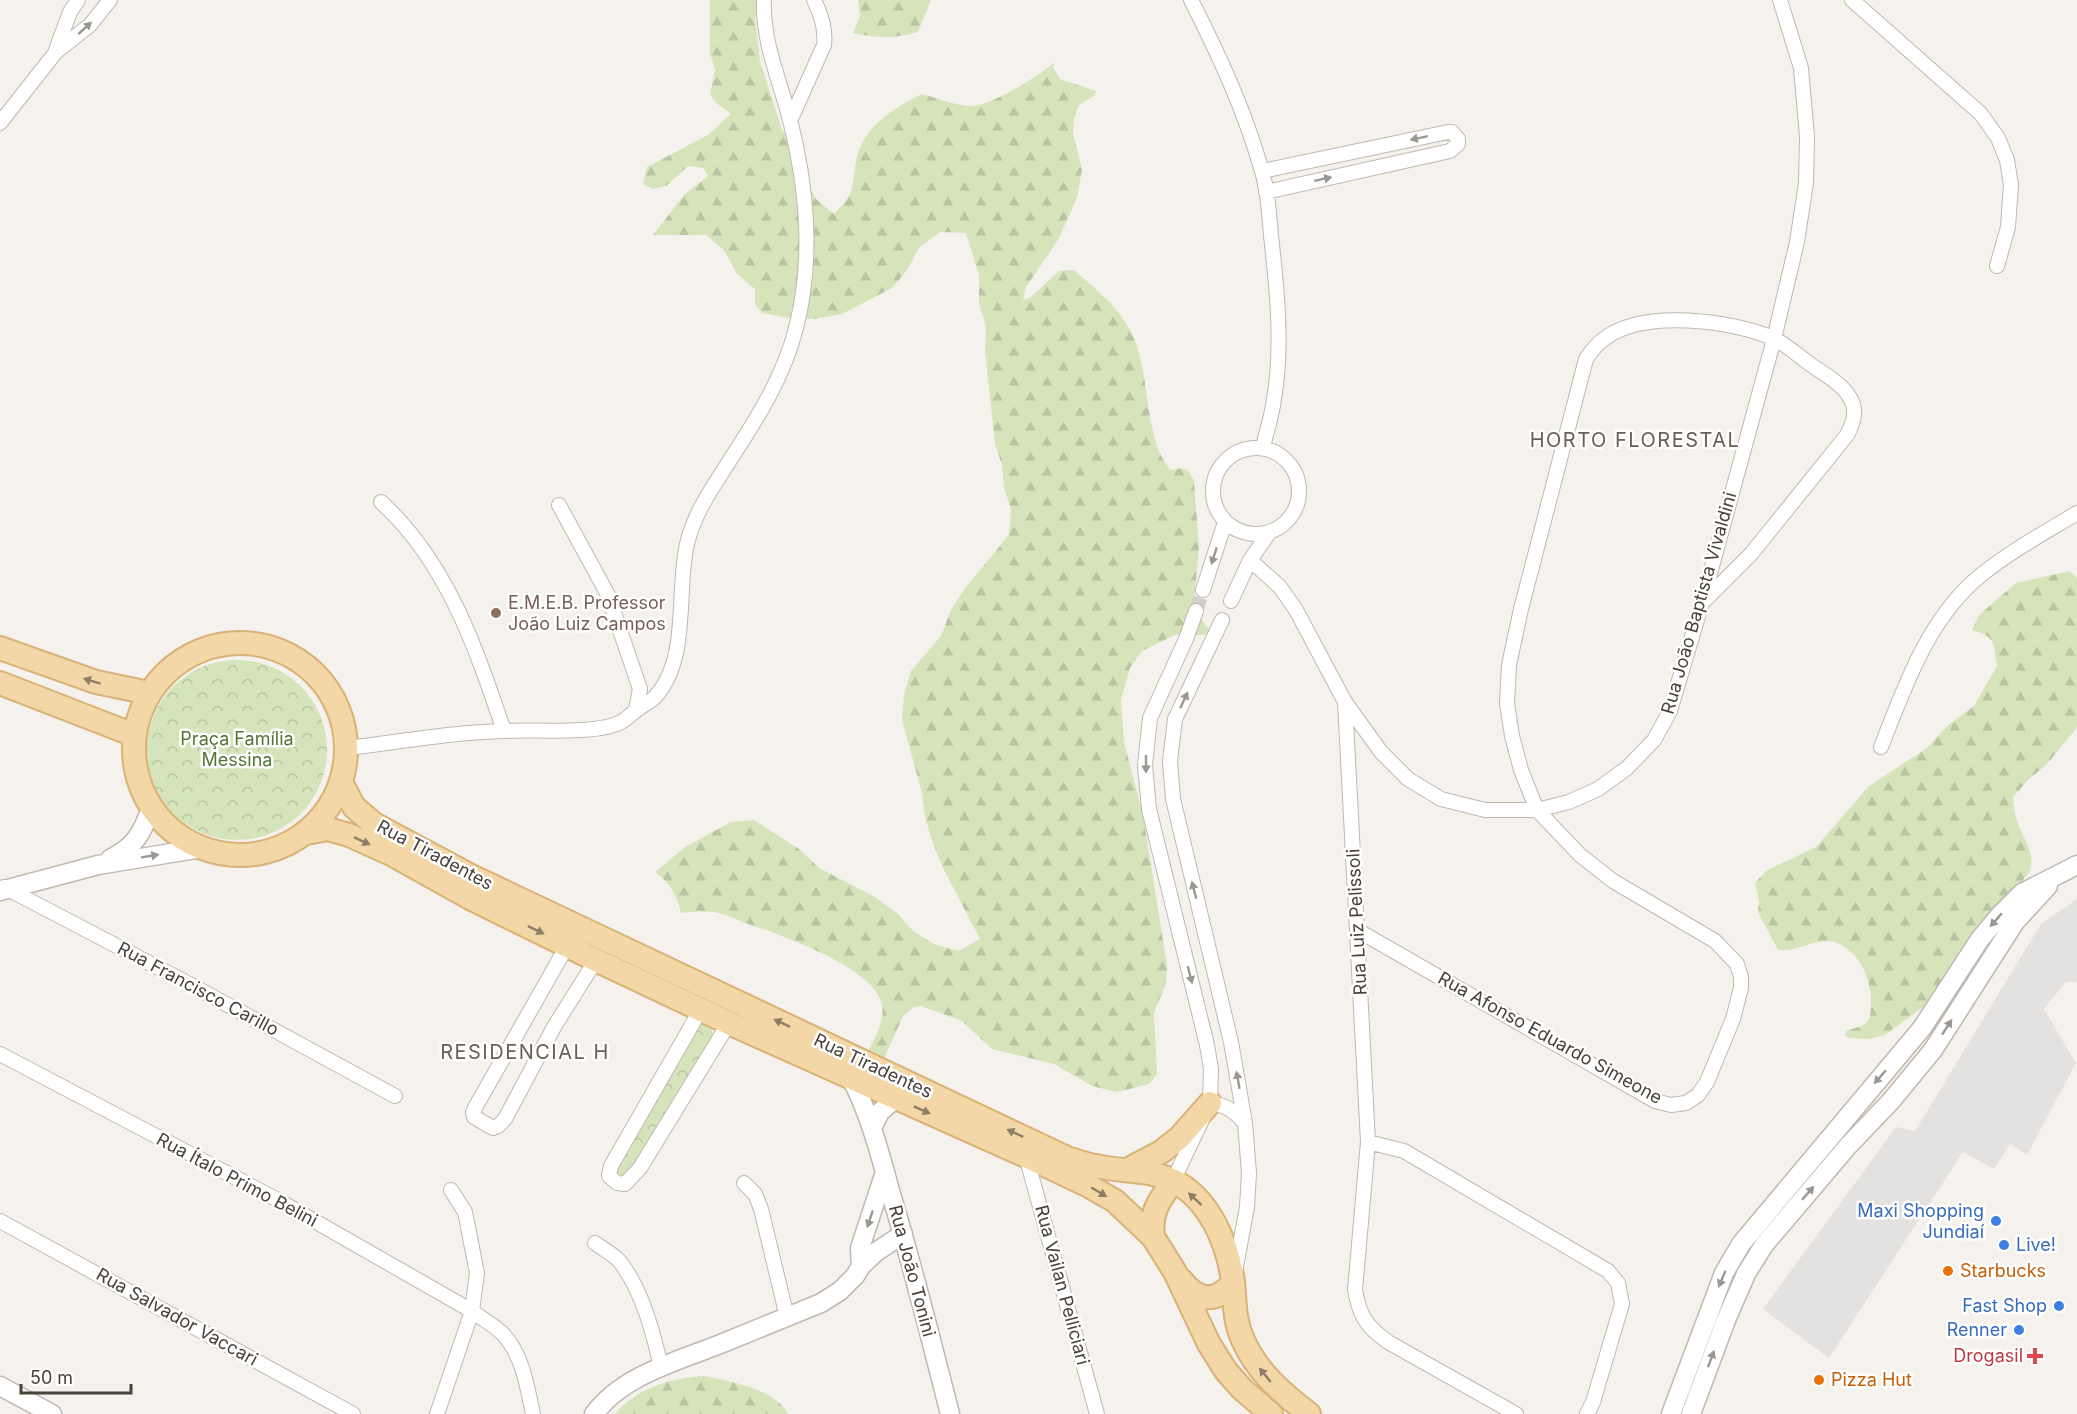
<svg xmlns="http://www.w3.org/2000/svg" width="2077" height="1414" viewBox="0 0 2077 1414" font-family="Inter,sans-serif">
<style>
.forest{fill:url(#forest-firs)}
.park{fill:url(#park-crowns)}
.parking{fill:#e4e2e0}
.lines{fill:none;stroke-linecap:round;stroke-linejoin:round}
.minor-tunnel{stroke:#d3cfc9;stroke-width:14;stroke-dasharray:14 7;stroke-linecap:butt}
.minor-casing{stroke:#c0b8b0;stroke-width:16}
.tertiary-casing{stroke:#c0b8b0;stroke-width:21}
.primary-casing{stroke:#d8b277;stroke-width:26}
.minor{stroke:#fff;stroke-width:14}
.tertiary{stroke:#fff;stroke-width:18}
.primary{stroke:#f4d7a7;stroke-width:22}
.oneway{fill:#9b9793}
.oneway2{fill:#8d7e66}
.education-dot{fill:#8d6e63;stroke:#fff;stroke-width:2}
.shop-dot{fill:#3f7fe0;stroke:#fff;stroke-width:2}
.food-dot{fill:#e8710a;stroke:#fff;stroke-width:2}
.health-dot{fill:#e0444e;stroke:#fff;stroke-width:2}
.labels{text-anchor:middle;stroke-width:5;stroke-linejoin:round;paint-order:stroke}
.education-label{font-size:18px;fill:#785e54;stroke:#fff;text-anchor:start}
.street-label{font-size:18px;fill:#49423b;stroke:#fff}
.park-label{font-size:18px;fill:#537533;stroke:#fff}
.shop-label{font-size:18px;fill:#366cbe;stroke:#fff;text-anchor:end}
.food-label{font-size:18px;fill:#c56008;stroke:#fff;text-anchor:start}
.health-label{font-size:18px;fill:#be3a42;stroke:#fff;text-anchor:end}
.neighbourhood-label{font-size:20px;letter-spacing:1.5px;fill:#6a5f53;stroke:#fff}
</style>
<defs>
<pattern id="forest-firs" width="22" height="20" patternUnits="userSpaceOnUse" patternTransform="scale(1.5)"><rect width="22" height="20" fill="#d5e4bb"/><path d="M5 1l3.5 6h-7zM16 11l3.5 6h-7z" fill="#b8c5a2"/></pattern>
<pattern id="park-crowns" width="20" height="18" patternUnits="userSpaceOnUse" patternTransform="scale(1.5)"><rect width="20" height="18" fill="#d5e4bb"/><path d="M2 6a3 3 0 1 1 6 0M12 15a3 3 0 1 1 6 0" fill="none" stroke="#b8c5a2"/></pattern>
</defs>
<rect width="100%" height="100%" fill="#f5f2ed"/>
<!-- forest -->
<path class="forest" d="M710,0H762L758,6L755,19L760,61L782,130L790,140L804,177L816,199L834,214C838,209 846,203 849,196C856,181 853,161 861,145C874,120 898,106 922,94C937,98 956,106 972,106C994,105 1038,76 1055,62L1053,67L1060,79L1096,91L1094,96L1079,105L1074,119L1073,133L1082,169L1077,198L1058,240L1026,287L1023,300L1031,297L1059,271L1074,270C1094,288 1117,305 1130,330C1152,369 1142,439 1171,470L1181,468L1188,470L1194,481L1199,548L1194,602L1198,615L1210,631L1205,635H1175L1142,651L1130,668L1121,700L1124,742L1143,815L1167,965L1166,984L1154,1012L1157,1074L1149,1084L1117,1092L1092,1086L1054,1064L992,1049L962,1021L921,1006L914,1007L903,1016L883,1061L867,1053C874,1040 885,1021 882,1005C876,968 781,935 748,924C737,920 725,913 713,912C703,911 691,912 681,913C676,894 670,883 655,872L685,847L731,822L754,820L799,849L819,868L875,897L898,914L913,931L934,944L958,951L980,939L942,866L931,838L925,816L922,793L902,720L904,695L911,671L941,636L951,610L965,588L1009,535L1011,509L1004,488L1002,465L995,444L985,351L986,326L979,304V275L966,233L940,232L919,248L907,270L892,288L842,314L815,319L789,318L762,313L755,304V289L737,274L724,250L706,235H653L684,195L708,176L703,168L688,166L666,186L653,189L643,184L647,167L708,135L731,114L715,102L710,94L715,70L710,53Z
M858,0H931L918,32C894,39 878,38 853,33L860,16Z
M2070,571L2077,578V725L2076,729L2046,765L2029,779L2013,797C2014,804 2014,814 2017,821C2022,838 2036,851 2030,871L1927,1004L1885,1035L1868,1039L1850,1038L1845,1036L1846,1031C1853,1028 1863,1027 1867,1022C1871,1018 1870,1014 1871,1009C1873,984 1862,953 1837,943C1817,935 1798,953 1778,950L1758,912L1759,901L1755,883L1766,871L1816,847L1869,786L1927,748L1948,725L1974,706L1997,666C1993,643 1997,637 1972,630L1979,615L2016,583Z
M704,1376C729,1381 776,1389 788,1414H615C637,1388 670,1378 704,1376Z"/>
<!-- park -->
<path class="park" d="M147 750a90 90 0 1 1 180 0a90 90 0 1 1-180 0Z
M703,1023L711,1026L713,1034L631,1170L625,1177H618L616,1170L698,1026Z"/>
<!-- parking -->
<path class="parking" d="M2077,899V982H2066L2044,1009L2076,1063L2027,1155L2010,1144L1994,1169L1963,1152L1829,1358L1763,1309L1896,1127L1915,1131L2041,924Z"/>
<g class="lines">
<!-- minor-tunnel -->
<path class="minor-tunnel" d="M1196,611L1203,590"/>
<defs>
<path id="minor" d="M1191,0C1219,55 1244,109 1261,168C1268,190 1269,213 1271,236C1277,288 1283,347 1274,399C1272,416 1266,432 1263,448
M1852,0L1981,114L1998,138L2007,160L2011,185L2008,227L1997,266
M56,50L70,12L78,0
M790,121L824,45C826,29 821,14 814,0
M0,123L56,52L90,25L110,0
M1262,171L1448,132H1452L1458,139V144L1450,151L1266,192
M1213 491a43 43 0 1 1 86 0a43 43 0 1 1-86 0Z
M381,502C447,562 476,648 504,731
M559,505L608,595L640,689L636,710
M1250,560L1280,587L1296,610L1345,702L1381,752L1408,779L1441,799L1485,810H1537L1569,802L1598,789L1627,768L1654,740L1670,711L1702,603L1774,339L1797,242L1806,183L1807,137L1801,68L1780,0
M1203,590L1225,522
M1231,601L1250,560L1269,533
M1222,620L1175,719L1170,761L1173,799L1231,1042L1245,1123L1249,1173L1247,1207L1235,1272
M1345,702L1368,1142L1355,1290C1360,1317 1366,1326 1388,1342L1516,1414
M1881,747C1905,686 1928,618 1981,575C2011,551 2044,533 2077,513
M348,748C400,742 453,732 505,731C534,729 597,735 621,722C627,719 632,713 638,709C643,705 650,702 655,697C690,659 676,591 687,544C694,513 713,487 730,460C757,419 784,376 796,328C813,262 807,189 791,124C781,83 762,42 764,0
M4,887L193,986L395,1096
M1357,930L1655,1101L1671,1105L1686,1103L1698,1095L1707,1082L1733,1019L1741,988V977L1737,964L1715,941L1613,881L1580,855L1537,810L1521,770L1512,736L1507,703L1509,665L1521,609L1586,359C1591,352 1596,344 1604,339C1643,309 1730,320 1773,338C1787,345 1801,358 1814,367C1829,377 1851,389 1854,409C1855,419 1851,427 1847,435L1751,554L1702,603
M567,946L476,1106L473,1112L474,1117L493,1128L498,1126L505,1119L554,1027L596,960
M701,1009L611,1166L609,1176L617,1183L625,1184L640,1168L729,1023
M0,1054L276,1199L472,1311C482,1319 494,1325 503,1334C523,1356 527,1386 533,1414
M1210,1103C1226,1105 1234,1111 1245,1123
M1368,1142L1404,1151L1608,1271L1618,1283L1622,1304L1593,1402L1587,1414
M1026,1156L1097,1414
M1173,1181L1210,1103L1211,1069L1207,1045L1149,809L1145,765L1150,718L1186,639L1196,611
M744,1183L755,1194L761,1209L787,1317
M0,1221L353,1414
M595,1243C603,1249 615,1255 621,1263C643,1293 653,1332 661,1367
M437,1414L472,1311L477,1273L465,1212L451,1190"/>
<path id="tertiary" d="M110,859C135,846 142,834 151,808
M0,891L98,865L202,848
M851,1078C870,1115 880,1154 891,1194C913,1267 931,1340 950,1414
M872,1128L880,1112L896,1098
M861,1266L860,1248L885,1172
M0,1386L52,1414
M594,1414C622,1376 675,1362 718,1345C752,1331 787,1317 821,1303L840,1291L855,1276L861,1266L876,1252L903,1234
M1671,1414L1724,1273L1741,1244L1922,1028L1980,939L2000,915L2022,893L2077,865
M1691,1414L1726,1320L1746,1274L1764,1245L1848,1146L1891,1101L1933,1050L2015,922L2048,886"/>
<path id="primary" d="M134 749a106 106 0 1 1 212 0a106 106 0 1 1-212 0Z
M0,648L96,682L149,693
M0,683L134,735
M342,784L354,807L374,824L471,876L1069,1159C1078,1161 1087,1165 1096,1166C1120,1172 1148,1169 1172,1180C1209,1198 1228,1243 1233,1282C1235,1302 1234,1321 1243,1340C1257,1372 1282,1393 1309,1414
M306,833L328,829L349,835L391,854L470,898L596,960L729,1023L1026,1156L1087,1185L1115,1201L1153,1237L1175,1272L1209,1344L1226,1371L1242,1389L1271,1414
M1127,1170L1161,1152L1179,1138L1210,1103
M1153,1237C1150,1211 1159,1201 1173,1181
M1181,1280C1198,1301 1214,1304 1233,1283"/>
</defs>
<!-- minor casing -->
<use href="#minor" class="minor-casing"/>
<!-- tertiary casing -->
<use href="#tertiary" class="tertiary-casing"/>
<!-- primary casing -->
<use href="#primary" class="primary-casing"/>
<!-- minor -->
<use href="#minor" class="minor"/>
<!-- tertiary -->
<use href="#tertiary" class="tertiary"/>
<!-- primary -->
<use href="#primary" class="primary"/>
</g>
<!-- one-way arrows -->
<defs><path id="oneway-solid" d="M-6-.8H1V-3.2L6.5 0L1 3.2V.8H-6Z" transform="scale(1.5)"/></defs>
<g class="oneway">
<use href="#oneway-solid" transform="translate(85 28) rotate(-42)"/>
<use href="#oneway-solid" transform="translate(1419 138) rotate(168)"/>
<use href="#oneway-solid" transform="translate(1323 179) rotate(-12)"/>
<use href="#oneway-solid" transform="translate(1214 556) rotate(108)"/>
<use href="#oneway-solid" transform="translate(1184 700) rotate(-65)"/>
<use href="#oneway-solid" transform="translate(1146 764) rotate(90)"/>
<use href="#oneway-solid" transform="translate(150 856) rotate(-9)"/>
<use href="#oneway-solid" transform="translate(1194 890) rotate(-104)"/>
<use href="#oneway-solid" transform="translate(1996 920) rotate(131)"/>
<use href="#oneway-solid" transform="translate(1190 975) rotate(76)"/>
<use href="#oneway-solid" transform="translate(1947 1027) rotate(-57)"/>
<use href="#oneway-solid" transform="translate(1880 1077) rotate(131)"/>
<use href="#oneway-solid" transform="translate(1238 1080) rotate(-100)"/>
<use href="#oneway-solid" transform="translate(1808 1193) rotate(-49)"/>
<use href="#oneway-solid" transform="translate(870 1219) rotate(108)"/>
<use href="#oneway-solid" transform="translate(1722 1279) rotate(113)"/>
<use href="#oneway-solid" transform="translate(1711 1359) rotate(-70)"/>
</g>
<g class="oneway2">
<use href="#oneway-solid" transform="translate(92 681) rotate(-163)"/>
<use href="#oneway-solid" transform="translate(362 841) rotate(25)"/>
<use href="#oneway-solid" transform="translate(536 930) rotate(26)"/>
<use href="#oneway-solid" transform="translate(782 1023) rotate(-155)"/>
<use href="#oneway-solid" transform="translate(922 1110) rotate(24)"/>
<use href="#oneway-solid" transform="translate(1015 1133) rotate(-155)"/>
<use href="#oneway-solid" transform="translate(1099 1192) rotate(30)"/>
<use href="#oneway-solid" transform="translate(1195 1199) rotate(-137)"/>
<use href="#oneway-solid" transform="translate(1265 1375) rotate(-129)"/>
</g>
<!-- markers -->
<circle class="education-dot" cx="496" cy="613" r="6"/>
<g class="shop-dot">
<circle cx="1996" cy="1221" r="6"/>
<circle cx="2004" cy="1245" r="6"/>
<circle cx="2059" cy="1306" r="6"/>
<circle cx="2019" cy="1330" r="6"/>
</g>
<g class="food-dot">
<circle cx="1948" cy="1271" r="6"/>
<circle cx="1819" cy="1380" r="6"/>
</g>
<path class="health-dot" d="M2032 1347h6v6h6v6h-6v6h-6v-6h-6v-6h6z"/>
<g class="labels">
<!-- education labels -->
<g class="education-label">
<text x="508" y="609">E.M.E.B. Professor<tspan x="508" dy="21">João Luiz Campos</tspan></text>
</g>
<!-- street labels -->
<g class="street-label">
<text transform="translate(1699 603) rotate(-74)" y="6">Rua João Baptista Vivaldini</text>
<text transform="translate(435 855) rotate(28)" y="6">Rua Tiradentes</text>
<text transform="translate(1357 922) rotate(-93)" y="6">Rua Luiz Pelissoli</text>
<text transform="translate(198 989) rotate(28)" y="6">Rua Francisco Carillo</text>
<text transform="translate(1550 1038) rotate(29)" y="6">Rua Afonso Eduardo Simeone</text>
<text transform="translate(873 1066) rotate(25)" y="6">Rua Tiradentes</text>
<text transform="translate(237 1180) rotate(28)" y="6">Rua Ítalo Primo Belini</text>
<text transform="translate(912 1271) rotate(75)" y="6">Rua João Tonini</text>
<text transform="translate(1062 1285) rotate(75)" y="6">Rua Vailan Pelliciari</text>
<text transform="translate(177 1317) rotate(29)" y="6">Rua Salvador Vaccari</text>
</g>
<!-- park labels -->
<g class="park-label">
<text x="237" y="745">Praça Família<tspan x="237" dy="21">Messina</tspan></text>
</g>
<!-- shop labels -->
<g class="shop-label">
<text x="1984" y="1217">Maxi Shopping<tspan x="1984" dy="21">Jundiaí</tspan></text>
<text x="2016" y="1251" text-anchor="start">Live!</text>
<text x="2047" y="1312">Fast Shop</text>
<text x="2007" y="1336">Renner</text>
</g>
<!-- food labels -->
<g class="food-label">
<text x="1960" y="1277">Starbucks</text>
<text x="1831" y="1386">Pizza Hut</text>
</g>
<!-- health labels -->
<g class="health-label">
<text x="2023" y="1362">Drogasil</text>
</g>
<!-- neighbourhood labels -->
<g class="neighbourhood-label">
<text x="1635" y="447">HORTO FLORESTAL</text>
<text x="525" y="1059">RESIDENCIAL H</text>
</g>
</g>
<!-- scale -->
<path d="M21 1384v9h110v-9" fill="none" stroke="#49423b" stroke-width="3"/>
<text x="30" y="1384" font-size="18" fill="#49423b" stroke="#ffffff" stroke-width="4.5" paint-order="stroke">50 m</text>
</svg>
